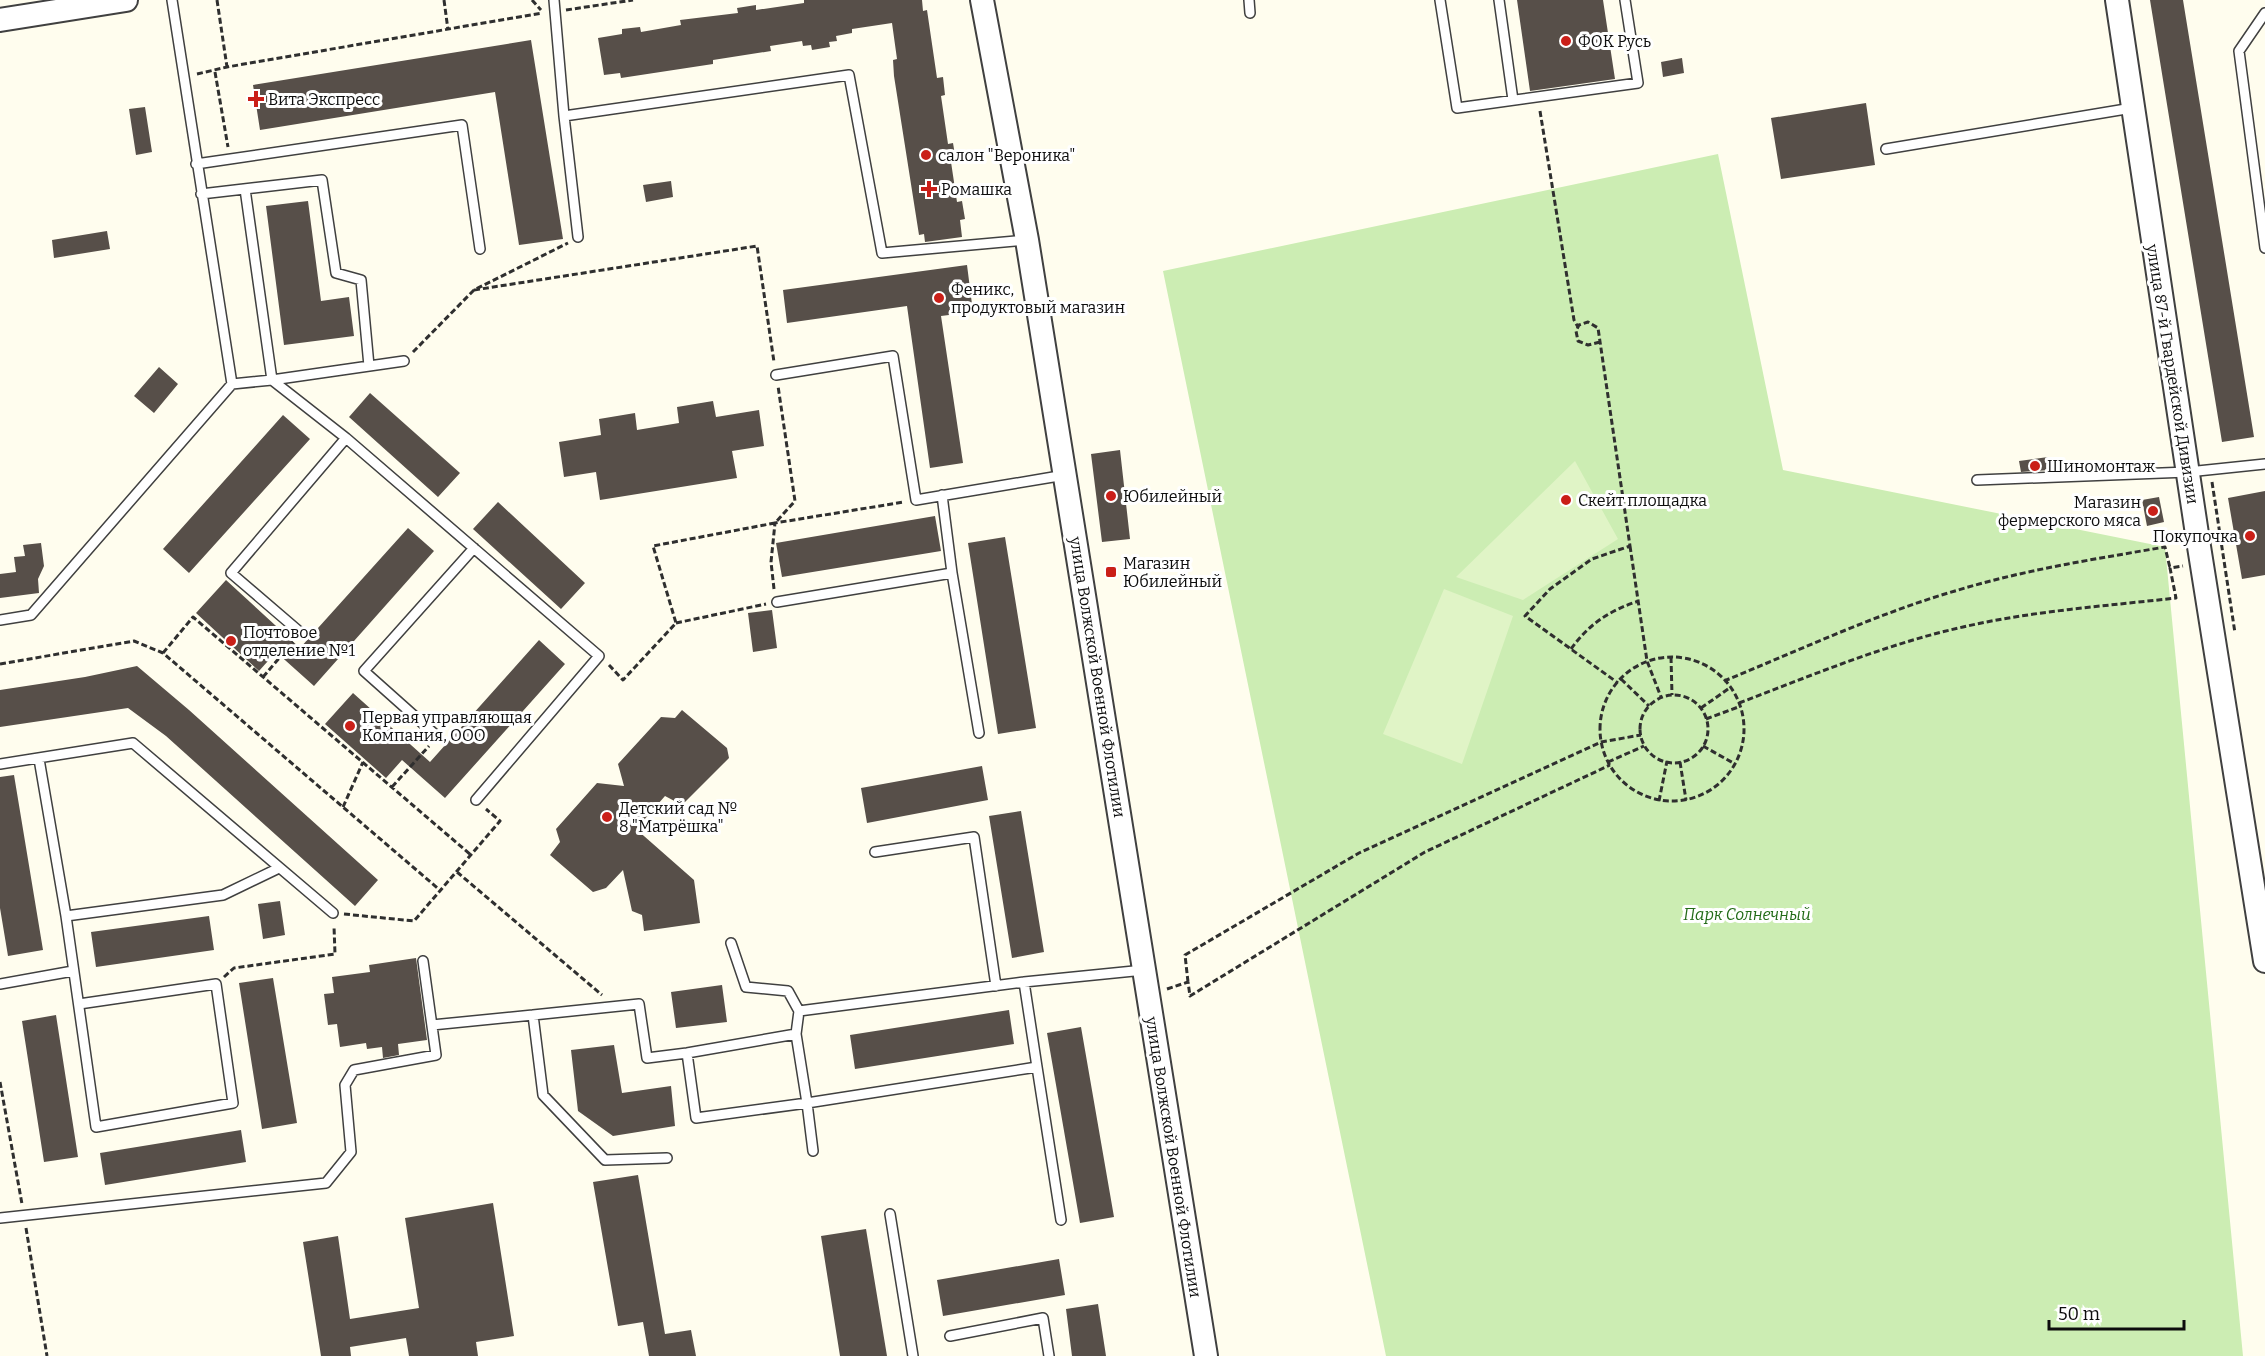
<svg xmlns="http://www.w3.org/2000/svg" width="2265" height="1356" viewBox="0 0 2265 1356" font-family="Bitter,serif">
<style>
.green{fill:#ccedb3}
.pitch{fill:#e0f4c6}
.building{fill:#574f49}
.lines{fill:none;stroke-linecap:round;stroke-linejoin:round}
.service-casing{stroke:#404040;stroke-width:12}
.tertiary-casing{stroke:#404040;stroke-width:26}
.path{stroke:#2f2f2f;stroke-width:3;stroke-dasharray:6 3;stroke-linecap:butt}
.service{stroke:#fff;stroke-width:9}
.tertiary{stroke:#fff;stroke-width:22}
.poi-dot{fill:#ca1f18;stroke:#fff;stroke-width:2}
.labels{text-anchor:middle;stroke-width:6;stroke-linejoin:round;paint-order:stroke}
.poi-label{font-size:16px;fill:#0d0d0d;stroke:#fff;text-anchor:start}
.street-label{font-size:16px;fill:#0d0d0d;stroke:#fff}
.park-label{font-size:16px;font-style:italic;fill:#226b17;stroke:#fff}
</style>
<rect width="100%" height="100%" fill="#fffdee"/>
<!-- green -->
<path class="green" d="M1718,154L1783,470L2165,547L2243,1356H1386L1163,271Z"/>
<!-- pitch -->
<path class="pitch" d="M1575,461L1618,539L1523,600L1456,577Z
M1444,589L1513,616L1462,764L1383,734Z"/>
<!-- building -->
<path class="building" d="M804,0H922L923,11L927,10L937,78L943,77L945,95L941,96L948,144L953,143L956,161L951,162L957,202L962,201L965,219L960,220L962,237L925,242L924,234L919,235L894,76L893,60L897,59L892,23L852,29V33L836,36L837,41L829,42L830,47L812,50L811,45L803,46L802,41L770,46L771,51L713,60V64L621,78L620,73L604,75L598,38L622,34V29L640,27L641,32L681,25L680,20L738,13L737,8L756,5V10L804,3Z
M1517,0H1603L1615,79L1530,91Z
M2150,0H2183L2254,437L2222,442Z
M531,40L563,239L519,245L495,92L260,130L253,85Z
M1682,58L1684,73L1663,77L1661,62Z
M1866,103L1875,165L1781,179L1771,118Z
M145,107L152,152L136,155L129,109Z
M671,181L673,197L646,202L643,185Z
M308,201L321,301L349,297L354,336L284,345L266,206Z
M107,231L110,249L54,258L52,240Z
M967,265L973,312L941,316L963,463L930,468L907,306L787,323L783,290Z
M159,367L178,384L154,413L134,396Z
M370,393L460,473L438,497L349,417Z
M713,401L716,417L759,410L764,446L732,451L737,478L600,500L596,472L564,477L559,442L601,435L599,419L635,413L637,430L679,423L677,407Z
M283,415L310,439L189,573L163,549Z
M1120,450L1130,539L1102,542L1091,454Z
M2048,457L2050,470L2021,472L2019,461Z
M2265,491V575L2242,579L2228,498Z
M2159,497L2164,522L2147,526L2142,500Z
M498,502L585,583L561,609L473,529Z
M935,516L941,551L782,577L776,543Z
M408,528L434,551L314,686L276,652L259,671L196,613L226,580L300,648Z
M1005,537L1036,728L998,734L968,543Z
M41,543L44,566L38,579L39,593L0,598V574L16,572L14,557L25,556L23,545Z
M772,610L777,648L753,652L748,613Z
M539,640L565,664L445,798L402,760L386,778L325,724L353,693L430,762Z
M137,666L189,710L378,880L355,906L166,736L128,708L0,727V690L85,677Z
M682,710L727,748L729,758L682,805L665,796L636,829L694,880L700,923L644,931L642,915L632,911L623,870L606,888L593,892L550,855L560,842L556,829L597,783L624,786L618,764L661,717L675,718Z
M982,766L988,800L867,823L861,788Z
M14,775L43,950L8,956L0,908V777Z
M1021,811L1044,952L1012,958L989,816Z
M280,901L285,935L263,939L258,904Z
M209,916L214,950L96,967L91,932Z
M416,958L427,1040L398,1044L399,1055L383,1058L382,1047L367,1049L366,1043L340,1047L337,1024L328,1025L324,994L334,993L332,977L370,972L369,965Z
M273,978L297,1123L262,1129L239,983Z
M722,985L727,1022L676,1028L671,992Z
M1009,1010L1014,1044L855,1069L850,1035Z
M56,1015L78,1157L44,1162L22,1021Z
M1081,1027L1114,1217L1080,1223L1047,1033Z
M614,1045L622,1093L671,1086L675,1126L613,1136L578,1111L571,1050Z
M241,1130L246,1162L105,1185L100,1153Z
M638,1175L665,1334L691,1330L696,1356H649L643,1322L618,1326L593,1182Z
M493,1203L514,1336L476,1342L478,1356H409L406,1338L350,1347L351,1356H321L303,1242L338,1236L350,1319L419,1308L405,1218Z
M866,1229L887,1356H840L821,1236Z
M1059,1259L1065,1295L943,1316L937,1280Z
M1098,1304L1106,1356H1072L1066,1309Z"/>
<g class="lines">
<defs>
<path id="service" d="M172,0L232,384L272,380L346,438L599,656L476,800
M554,0L564,116L849,75L882,253L1027,240
M1249,0L1250,13
M1440,0L1457,108L1638,83L1625,0
M1499,0L1513,100
M2265,13L2239,51L2265,248
M564,116L578,237
M1886,149L2132,108
M196,164L462,125L480,249
M245,189L272,380L404,361
M201,194L322,180L336,273L361,280L369,366
M776,375L893,356L916,500L1065,475
M1977,480L2188,472L2265,464
M942,495L952,573L979,733
M777,602L952,573
M0,620L31,615L232,384
M301,633L231,573L346,438
M438,737L364,671L474,548
M39,759L66,916L96,1127L233,1103L216,984L79,1004
M0,764L133,743L333,913
M875,852L974,837L996,986
M66,916L223,895L279,868
M731,943L746,987L788,991L799,1011
M1024,982L1037,1067
M0,984L73,971
M432,1025L533,1015
M687,1053L696,1118L807,1103L813,1151
M667,1158L605,1160L543,1095L533,1015L639,1004L647,1058L687,1053L796,1034
M890,1214L913,1356
M0,1218L326,1183L351,1152L345,1085L354,1070L436,1055L423,961
M1061,1220L1037,1067L807,1103L796,1034L799,1011L1024,982L1144,970
M950,1336L1043,1318L1049,1356"/>
<path id="tertiary" d="M982,0L1027,240L1206,1356
M2117,0L2197,534L2265,961
M0,20L126,0"/>
</defs>
<!-- service casing -->
<use href="#service" class="service-casing"/>
<!-- tertiary casing -->
<use href="#tertiary" class="tertiary-casing"/>
<!-- path -->
<path class="path" d="M217,0L227,67
M444,0L448,30
M532,0L541,10
M566,10L633,0
M215,72L228,147
M197,74L227,67L542,13
M1540,111L1574,320L1578,327
M474,290L757,246L774,362
M1600,342L1588,345L1578,341L1576,331L1579,325L1588,322L1598,328L1630,546L1592,559L1550,589L1525,616L1618,683
M413,352L474,290L568,243
M2212,482L2235,633
M1630,546L1647,661L1661,697
M774,589L771,562L775,523L904,502
M676,623L766,604
M1571,649C1589,624 1610,610 1639,601
M163,653L193,617L471,855
M1671,657L1672,695
M1600 729a72 72 0 1 1 144 0a72 72 0 1 1-144 0Z
M0,664L134,641L163,653L441,891
M609,665L623,680L676,623L653,546L775,523L795,501L778,386
M263,677L293,642
M1621,679L1649,706
M1724,681C1800,650 1876,614 1955,591C2023,570 2095,559 2165,547L2170,568
M1640 729a34 34 0 1 1 68 0a34 34 0 1 1-68 0Z
M1739,703C1813,675 1886,644 1963,627C2032,611 2106,606 2176,598L2170,568L2183,566
M1701,708L1731,687
M1706,719L1741,706
M1703,746L1735,764
M1608,762L1644,746
M1680,762L1686,800
M392,787L429,746
M1659,801L1667,761
M343,807L363,762
M457,872L602,995
M344,914L414,921L500,821L486,809
M224,977L234,968L335,954L334,926
M1188,982L1185,955L1359,853L1601,742L1641,735
M1167,989L1188,982L1190,996L1425,852L1610,765
M0,1082L22,1204
M26,1228L47,1356"/>
<!-- service -->
<use href="#service" class="service"/>
<!-- tertiary -->
<use href="#tertiary" class="tertiary"/>
</g>
<!-- markers -->
<g class="poi-dot">
<circle cx="1566" cy="41" r="6"/>
<path d="M253 90h6v6h6v6h-6v6h-6v-6h-6v-6h6z"/>
<circle cx="926" cy="155" r="6"/>
<path d="M926 180h6v6h6v6h-6v6h-6v-6h-6v-6h6z"/>
<circle cx="939" cy="298" r="6"/>
<circle cx="2035" cy="466" r="6"/>
<circle cx="1111" cy="496" r="6"/>
<circle cx="1566" cy="500" r="6"/>
<circle cx="2153" cy="511" r="6"/>
<circle cx="2250" cy="536" r="6"/>
<rect x="1105" y="566" width="12" height="12" rx="3"/>
<circle cx="231" cy="641" r="6"/>
<circle cx="350" cy="726" r="6"/>
<circle cx="607" cy="817" r="6"/>
</g>
<g class="labels">
<!-- poi labels -->
<g class="poi-label">
<text x="1578" y="47">ФОК Русь</text>
<text x="268" y="105">Вита Экспресс</text>
<text x="938" y="161">салон "Вероника"</text>
<text x="941" y="195">Ромашка</text>
<text x="951" y="295">Феникс,<tspan x="951" dy="18">продуктовый магазин</tspan></text>
<text x="2047" y="472">Шиномонтаж</text>
<text x="1123" y="502">Юбилейный</text>
<text x="1578" y="506">Скейт площадка</text>
<text x="2141" y="508" text-anchor="end">Магазин<tspan x="2141" dy="18">фермерского мяса</tspan></text>
<text x="2238" y="542" text-anchor="end">Покупочка</text>
<text x="1123" y="569">Магазин<tspan x="1123" dy="18">Юбилейный</tspan></text>
<text x="243" y="638">Почтовое<tspan x="243" dy="18">отделение №1</tspan></text>
<text x="362" y="723">Первая управляющая<tspan x="362" dy="18">Компания, ООО</tspan></text>
<text x="619" y="814">Детский сад №<tspan x="619" dy="18">8 "Матрёшка"</tspan></text>
</g>
<!-- street labels -->
<g class="street-label">
<text transform="translate(2173 374) rotate(81)" y="6">улица 87-й Гвардейской Дивизии</text>
<text transform="translate(1098 677) rotate(81)" y="6">улица Волжской Военной Флотилии</text>
<text transform="translate(1174 1157) rotate(81)" y="6">улица Волжской Военной Флотилии</text>
</g>
<!-- park labels -->
<g class="park-label">
<text x="1747" y="920">Парк Солнечный</text>
</g>
</g>
<!-- scale -->
<path d="M2049 1320v9h135v-9" fill="none" stroke="#0d0d0d" stroke-width="3"/>
<text x="2058" y="1320" font-size="18" fill="#0d0d0d" stroke="#ffffff" stroke-width="4.5" paint-order="stroke">50 m</text>
</svg>
